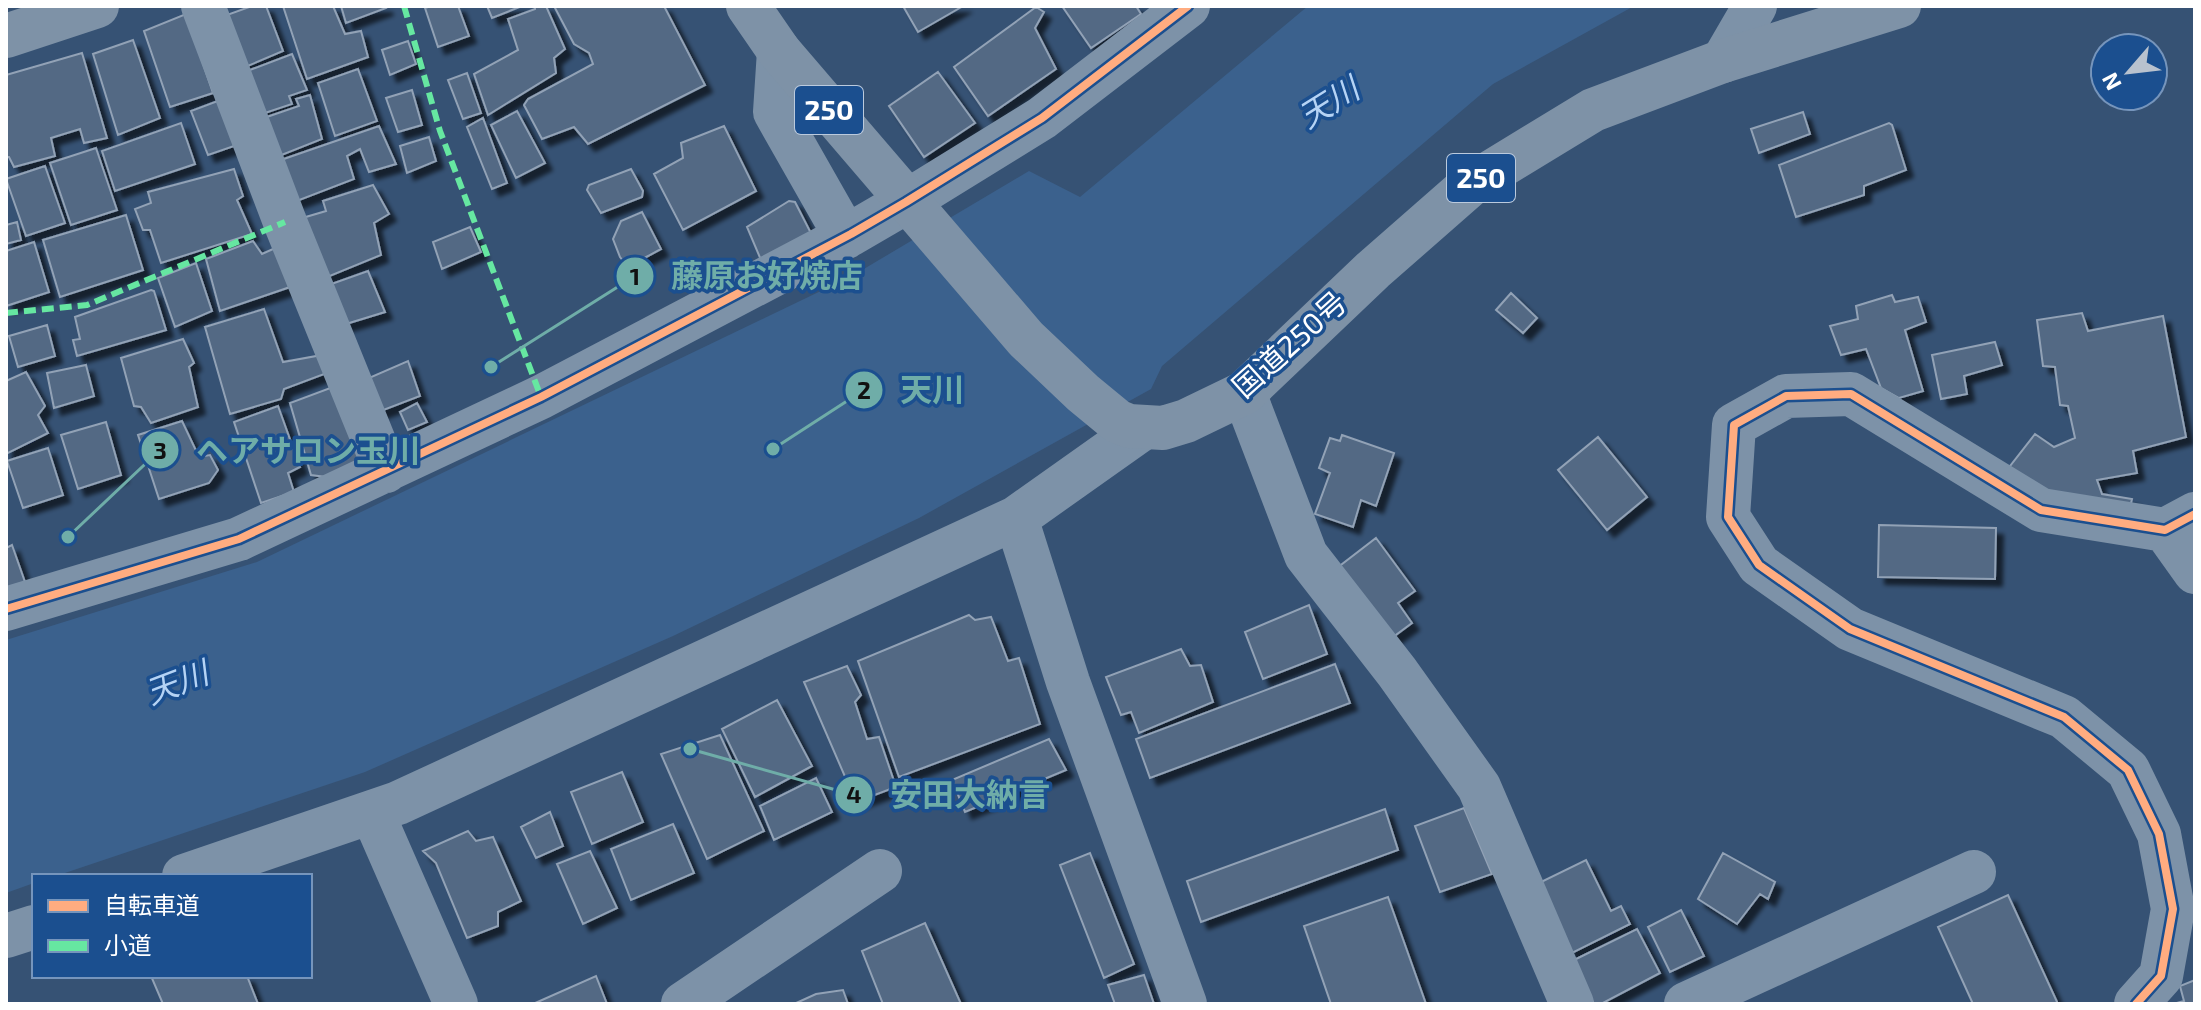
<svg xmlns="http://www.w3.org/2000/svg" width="2201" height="1010" viewBox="0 0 2201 1010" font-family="'Exo 2','Noto Sans JP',sans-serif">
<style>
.water{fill:#3b618d}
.building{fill:#526984;stroke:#92a2b6;stroke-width:2;filter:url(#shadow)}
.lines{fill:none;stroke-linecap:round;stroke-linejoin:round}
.minor{stroke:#7d92a8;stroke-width:44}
.highway{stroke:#7e92a7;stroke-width:44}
.quiet{stroke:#66e7a1;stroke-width:6;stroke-dasharray:12 6;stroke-linecap:butt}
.cycleway-casing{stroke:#1b4f8f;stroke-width:13}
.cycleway{stroke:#ffac80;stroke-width:8}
.labels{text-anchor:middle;stroke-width:7;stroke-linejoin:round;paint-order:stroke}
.shield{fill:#1b4f8f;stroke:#bbcadd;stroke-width:2}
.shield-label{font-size:28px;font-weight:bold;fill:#fff}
.street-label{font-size:30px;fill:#fff;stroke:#1b4f8f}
.water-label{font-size:32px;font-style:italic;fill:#b5d3f5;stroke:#1b4f8f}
.leader{fill:none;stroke:#6fada8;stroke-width:3}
.callout-dot{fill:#6fada8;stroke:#1b4f8f;stroke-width:3}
.mark-label{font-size:24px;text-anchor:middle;font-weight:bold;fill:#111}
.callout-label{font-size:32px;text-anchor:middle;font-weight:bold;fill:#6fada8;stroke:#1b4f8f;stroke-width:7;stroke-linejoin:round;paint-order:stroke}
</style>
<defs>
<filter id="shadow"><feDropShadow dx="7" dy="7" stdDeviation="2" flood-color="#0009"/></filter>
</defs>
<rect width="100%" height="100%" fill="#365274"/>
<!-- water -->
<path class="water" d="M1308,6H1634L1493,84L1162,366L1151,389L919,518L673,636L365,772L56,876H34V883L6,893V640L257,562L852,276L1029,171L1080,197Z"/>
<!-- building -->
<path class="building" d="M252,6H266L283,51L243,68L224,16Z
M283,6H333L345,34L361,31L368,57L307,79Z
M341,6H385L386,8L346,23Z
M431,6H458L469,36L438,47L425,8Z
M487,6H522L492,18Z
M535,6H546L565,49L554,58L556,73L488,115L474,74L518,50L508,19L535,9Z
M554,6H664L705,85L588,144L574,127L542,139L524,105L528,99L593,64L589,53L574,44Z
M903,6H963L918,32Z
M1062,6H1136L1141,14L1091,48Z
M1036,7L1044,12L1035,28L1056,69L988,116L954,67Z
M186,14L213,93L170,107L144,31Z
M133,40L160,118L118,135L93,54Z
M408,41L416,64L390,75L382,50Z
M82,53L107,138L84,143L80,129L51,138L55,156L14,167L9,157H6V75Z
M292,54L307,90L289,96L292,104L259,115L242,73Z
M358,69L377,121L335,136L318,83Z
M938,72L975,123L924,157L889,106Z
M467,73L481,113L463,119L448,80Z
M412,90L422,125L398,132L386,98Z
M310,95L322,139L274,158L261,119L299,106L296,99Z
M223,99L240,144L208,155L191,111Z
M517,111L545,163L516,178L491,125Z
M1803,112L1810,134L1759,153L1751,129Z
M483,118L507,183L492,189L467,127Z
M181,123L195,164L115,191L102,151Z
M1889,123L1892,125L1906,170L1864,186V195L1796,217L1779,165Z
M379,126L396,164L369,172L360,149L347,156L354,179L289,204L278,161Z
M724,126L756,191L683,230L654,174L683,158L681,143Z
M429,137L436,161L407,173L400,146Z
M96,148L117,210L71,225L50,163Z
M45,166L65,223L26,236L6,179Z
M234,169L243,196L237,200L252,234L161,263L150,230H143L135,209L151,203L148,192Z
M631,169L643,191L642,197L601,213L587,190L589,185Z
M373,185L389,214L374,223L381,255L320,280L299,219L326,211L323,201Z
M789,201L795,202L817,245L761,260L747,227Z
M642,212L661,249L628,267L620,257L613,239L621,221Z
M126,215L143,270L60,297L43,240Z
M17,222L21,240L6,244V225Z
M470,227L481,252L442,269L433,242Z
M253,241L262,254L282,245L293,286L220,311L206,259Z
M34,242L49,292L6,306V251Z
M196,263L212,311L175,327L158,278Z
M368,271L385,312L333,328L320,288Z
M151,290L154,291L166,330L77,356L73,340L80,339L75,317Z
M1511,293L1537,318L1523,333L1496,310Z
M1892,295L1895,302L1918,297L1926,322L1905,330L1923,391L1899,398L1881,388L1866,349L1841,355L1830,326L1858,319L1856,306Z
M264,309L283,362L322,355L327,373L284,389L281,399L230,414L205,327Z
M2082,313L2088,331L2163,316L2186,437L2133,451L2137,473L2097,480L2102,494L2132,499L2129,512L2059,499L2007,470L2035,434L2054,447L2075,438L2068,406L2060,405L2055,367L2043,366L2037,320Z
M47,325L55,356L18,367L9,336Z
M183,339L194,363L189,367L198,407L151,423L141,407L134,406L121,358Z
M1995,342L2002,365L1964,376L1967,394L1941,399L1932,355Z
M408,361L420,396L373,414L362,381Z
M86,365L94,396L54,408L47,373Z
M26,372L45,406L38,415L48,433L6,454V381Z
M333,387L364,458L326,477L311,475L290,403Z
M417,403L427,422L408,430L400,412Z
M278,406L300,467L288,473L294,492L261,503L234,422Z
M182,421L199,457L210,455L218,470L209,483L159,499L138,435Z
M106,422L121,475L78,489L61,435Z
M1342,435L1394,453L1376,506L1361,500L1353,527L1315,514L1330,473L1319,468L1330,438L1340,441Z
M1598,437L1647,497L1607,530L1558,470Z
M48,448L63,495L23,508L7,461Z
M1879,525L1996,528L1995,579L1878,577Z
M1376,538L1415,591L1398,603L1412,623L1389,640L1337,568Z
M12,545L25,582L6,588V548Z
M1309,605L1327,654L1263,679L1245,632Z
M969,615L975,620L991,617L1008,661L1019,658L1040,724L899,777L858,661Z
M1181,649L1190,666L1201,665L1213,702L1139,733L1131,712L1121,715L1106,677Z
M1335,664L1350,703L1150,778L1136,739Z
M847,666L861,695L855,702L867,739L879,737L896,787L856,802L804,682Z
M777,700L812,766L755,797L722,729Z
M720,735L764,831L707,859L661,754Z
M1049,739L1066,770L965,812L952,780Z
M622,772L643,822L592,844L571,792Z
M816,778L832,812L774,840L760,806Z
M1464,808L1492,874L1440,892L1415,826Z
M1385,809L1398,850L1201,922L1187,881Z
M550,812L563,846L536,858L521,827Z
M673,824L694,873L631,900L611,849Z
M468,831L476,841L493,837L521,901L498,912V926L467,938L436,863L423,851Z
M590,851L617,908L583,924L557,864Z
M1090,853L1134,964L1104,978L1060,865Z
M1723,853L1775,882L1768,899L1760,894L1737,924L1698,899Z
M1586,860L1611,911L1621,906L1630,924L1570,954L1539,883Z
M2008,895L2058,1004H1973L1938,927Z
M1388,897L1426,1004H1331L1304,926Z
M1681,910L1704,956L1670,972L1648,927Z
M925,923L961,1004H883L862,951Z
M1637,929L1660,973L1601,1004H1594L1572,961Z
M1144,975L1154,1004H1115L1108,985Z
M151,976H247L258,1004H163Z
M596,976L607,1004H533Z
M2195,980V1004H2173L2184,1001L2180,986Z
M843,990L848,1004H794L816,994Z"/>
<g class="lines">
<!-- minor -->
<path class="minor" d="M203,6L285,222L386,471
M779,51L775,112L846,237
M1723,61L1755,6
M1244,393L1306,555L1397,672L1479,787L1572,1004
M1016,518L1068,682L1185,1004
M2165,530L2195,572
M6,609L239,539L541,397L851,234L906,202L1042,118L1188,6
M372,812L456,1004
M184,876L398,803L1016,518L1143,428
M6,936L34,927
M683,1004L880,871
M1686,1004L1974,872
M2136,1004L2161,976L2173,909L2159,834L2128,770L2064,717L1850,629L1759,565L1728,517L1734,425L1786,396L1851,394L2041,510L2165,530L2195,514"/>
<!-- highway -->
<path class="highway" d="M748,6L779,51L1026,339L1083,393L1117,421L1129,426L1163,428L1186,421L1244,393L1373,270L1470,185L1593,110L1723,61L1899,6
M6,36L97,6"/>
<!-- quiet -->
<path class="quiet" d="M404,6L440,131L541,397
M6,313L87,305L285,222"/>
<defs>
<path id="cycleway" d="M6,609L239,539L541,397L851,234L906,202L1042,118L1188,6
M2136,1004L2161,976L2173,909L2159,834L2128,770L2064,717L1850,629L1759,565L1728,517L1734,425L1786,396L1851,394L2041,510L2165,530L2195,514"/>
</defs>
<!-- cycleway casing -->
<use href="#cycleway" class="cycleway-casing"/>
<!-- cycleway -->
<use href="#cycleway" class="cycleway"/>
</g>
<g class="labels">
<!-- shield labels -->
<g class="shield">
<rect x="795" y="86" width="68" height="48" rx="6"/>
<rect x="1447" y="154" width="68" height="48" rx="6"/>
</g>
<g class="shield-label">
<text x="829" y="120">250</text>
<text x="1481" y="188">250</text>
</g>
<!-- street labels -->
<g class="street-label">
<text transform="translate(1290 345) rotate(-42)" y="10">国道250号</text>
</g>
<!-- water labels -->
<g class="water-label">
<text transform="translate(1329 103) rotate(-32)" y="11">天川</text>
<text transform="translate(177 683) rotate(-21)" y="11">天川</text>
</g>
</g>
<!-- callouts -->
<path class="leader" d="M491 367L635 276M773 449L864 390M68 537L160 450M690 749L854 795"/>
<g class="callout-dot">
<circle cx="491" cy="367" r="8"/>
<circle cx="773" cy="449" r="8"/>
<circle cx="68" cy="537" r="8"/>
<circle cx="690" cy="749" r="8"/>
<circle cx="635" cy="276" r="20"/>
<circle cx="864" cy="390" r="20"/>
<circle cx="160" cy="450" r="20"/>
<circle cx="854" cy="795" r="20"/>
</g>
<g class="mark-label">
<text x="635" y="285">1</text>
<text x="864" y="399">2</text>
<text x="160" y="459">3</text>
<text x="854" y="803">4</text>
</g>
<g class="callout-label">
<text x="767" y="287">藤原お好焼店</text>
<text x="932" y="401">天川</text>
<text x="308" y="462">ヘアサロン玉川</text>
<text x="970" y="806">安田大納言</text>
</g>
<!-- border -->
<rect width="2201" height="1010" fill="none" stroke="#ffffff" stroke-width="16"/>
<!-- legend -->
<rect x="32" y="874" width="280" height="104" fill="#1b4f8f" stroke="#7695bc" stroke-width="2"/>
<rect x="48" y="900" width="40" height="12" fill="#ffac80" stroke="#7695bc" stroke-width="2"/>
<text x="104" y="914" font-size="24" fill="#ffffff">自転車道</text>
<rect x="48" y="940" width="40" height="12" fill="#66e7a1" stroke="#7695bc" stroke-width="2"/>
<text x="104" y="954" font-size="24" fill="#ffffff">小道</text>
<!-- north arrow -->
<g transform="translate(2129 72) rotate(242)"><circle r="38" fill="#1b4f8f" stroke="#7695bc" stroke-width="2"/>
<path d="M0-6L14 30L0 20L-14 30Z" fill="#b9c2ce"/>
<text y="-12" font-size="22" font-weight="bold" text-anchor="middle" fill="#ffffff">N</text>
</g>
</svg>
